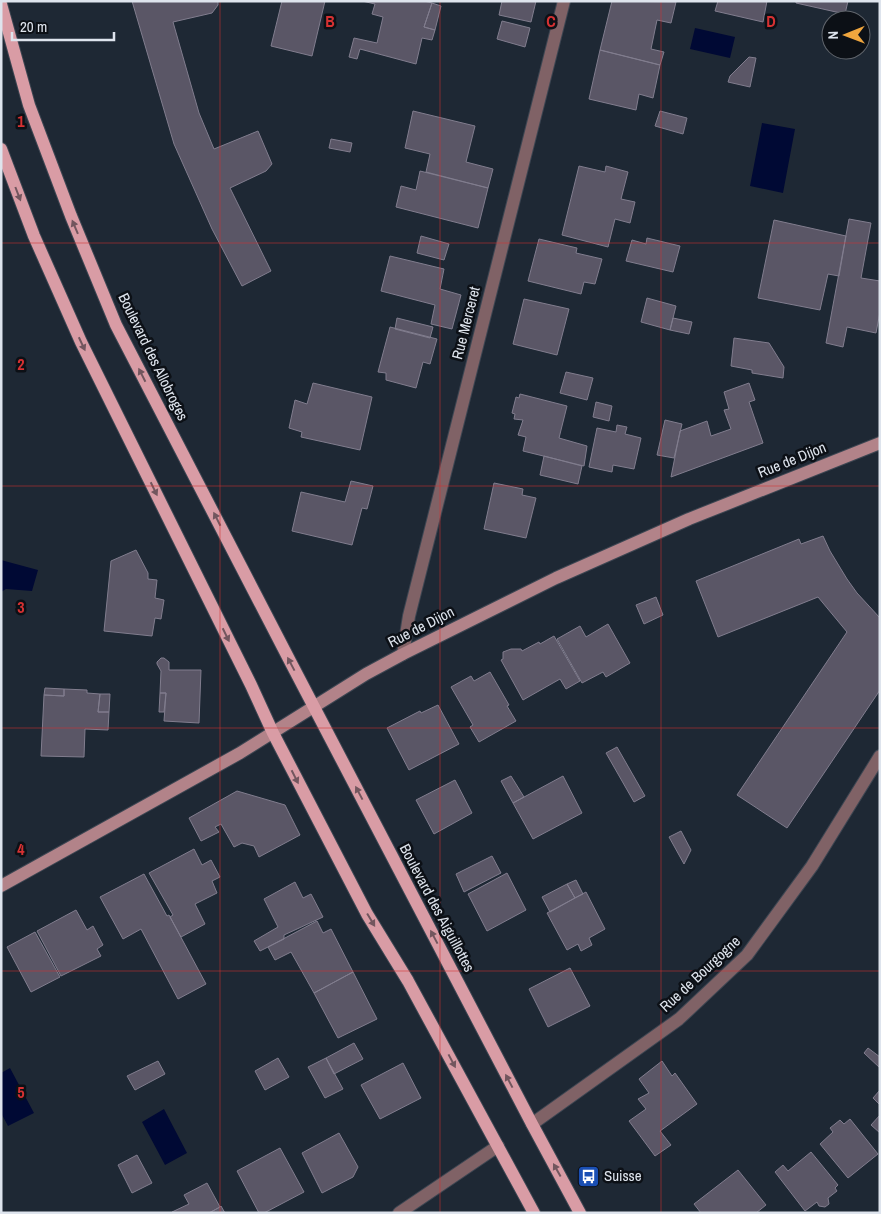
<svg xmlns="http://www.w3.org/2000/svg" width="881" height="1214" viewBox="0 0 881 1214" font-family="'Archivo Narrow',sans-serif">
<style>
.water{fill:#000934}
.building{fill:#5a5666;stroke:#817d8e}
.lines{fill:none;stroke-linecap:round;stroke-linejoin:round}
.street-casing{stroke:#3d4652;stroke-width:14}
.secondary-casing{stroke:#3d4652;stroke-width:14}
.primary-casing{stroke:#3d4652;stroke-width:14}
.street{stroke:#806266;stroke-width:12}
.secondary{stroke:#b28389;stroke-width:12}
.primary{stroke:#d99ca5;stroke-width:12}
.oneway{fill:#72565e}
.grid{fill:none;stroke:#d63132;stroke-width:1;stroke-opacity:0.55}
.labels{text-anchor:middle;stroke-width:5;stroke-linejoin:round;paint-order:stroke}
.street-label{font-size:15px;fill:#dee4ed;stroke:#0c1016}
.poi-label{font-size:15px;fill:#dee4ed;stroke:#0c1016;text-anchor:start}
.grid-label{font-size:16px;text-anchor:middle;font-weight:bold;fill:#d63132;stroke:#0c1016;stroke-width:5;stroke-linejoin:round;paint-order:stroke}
</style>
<rect width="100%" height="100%" fill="#1e2834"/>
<!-- water -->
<path class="water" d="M695,28L735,37L730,58L690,49Z
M762,123L795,129L783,193L750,186Z
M1,560L38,570L32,591L6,589L1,592Z
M10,1068L34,1113L8,1126L1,1113V1073Z
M164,1109L187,1153L165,1165L142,1122Z"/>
<!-- building -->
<path class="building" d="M132,1H218V5L212,13L173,22L199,113L214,149L258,131L272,164L266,171L230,188L271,271L242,286L212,229L174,144Z
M282,1H325L312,56L271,46Z
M362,1H424L432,3L424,27L435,30L432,40L422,38L416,64L360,49L357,59L349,57L354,38L377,43L383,17L372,14L375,4Z
M502,1H536L531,22L499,15Z
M612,1L676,2L671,23L657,20L651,49L664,52L660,65L600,50Z
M718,1H767L763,22L715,11Z
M796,1H848L845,14L796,3Z
M432,3L441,6L435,30L424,27Z
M502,21L530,28L525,47L497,39Z
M600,50L660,65L653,98L639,94L636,110L589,99Z
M749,57L756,58L750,87L728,82L730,76Z
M413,111L475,126L466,162L493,169L488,188L426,172L430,154L405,148Z
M660,111L687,118L683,134L655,126Z
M331,139L352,143L350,152L329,148Z
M579,166L605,172L606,166L628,172L621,199L635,202L630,223L615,219L608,247L562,235Z
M420,171L488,188L478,228L396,207L401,186L416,190Z
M849,219L871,223L861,278L880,281V312L876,333L847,327L843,347L826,343Z
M774,220L846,236L839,276L828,274L820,310L758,298Z
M421,236L449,244L444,260L417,253Z
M647,238L680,246L673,272L626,261L632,240L646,244Z
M539,239L577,248L576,253L602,259L595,284L584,282L581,294L528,281Z
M390,256L444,269L440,289L461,295L452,329L431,324L435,305L381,291Z
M647,298L676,306L670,330L641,322Z
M524,299L569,309L557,355L513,344Z
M397,318L433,327L430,338L395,329Z
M673,318L692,322L689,334L670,330Z
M390,327L437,339L430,364L423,362L416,388L386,380V373L378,372Z
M734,338L769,343L784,367L783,378L752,373V370L731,366Z
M566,372L593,378L587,400L560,393Z
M313,383L372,397L360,450L301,437L302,432L289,428L295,400L307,404Z
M749,383L755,400L749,402L763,443L671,477L680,431L707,421L711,436L731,429L724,410L729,409L724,392Z
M520,394L567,406L559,438L587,446L584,466L523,451L526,437L518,435L523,420L514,419L515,414L512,413L516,397L519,398Z
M596,402L612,406L609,421L593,417Z
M665,420L682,424L674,458L657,455Z
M617,425L627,427L625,434L641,438L634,469L613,465L612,472L589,467L597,428L616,432Z
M544,456L582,466L578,484L540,475Z
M351,481L373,486L367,509L362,508L352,545L292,531L301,492L345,502Z
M494,483L523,489L522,495L536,498L526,538L484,529Z
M823,536L830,551L847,579L857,593L880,618V690L787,828L737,795L847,632L818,597L718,637L696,581L799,539L801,544Z
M136,550L148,573V579L157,580L155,598L164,600L161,619L155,618L152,636L104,631L111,561Z
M656,597L663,615L644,624L636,605Z
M608,624L630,663L606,677L603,672L582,683L557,639L580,626L586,637Z
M554,636L580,681L566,689L560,679L523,700L501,660L503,659V652L511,649H521L522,651L539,642L540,644Z
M161,658H164L169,662V670H201L199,723L164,721L166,693H160L161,671L157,664V662Z
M490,672L509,705L507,706L516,721L479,742L470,727L473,725L451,687L471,676L474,681Z
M45,688L64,689V696L44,695Z
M64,689L87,690V693L100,694L98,712H109L108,730L85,729L84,757L41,756L44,695L64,696Z
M160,693H166L164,712H159Z
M100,694H110L109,712H98Z
M438,705L459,744L409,770L387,728L420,711L421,713Z
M617,747L645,796L634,802L606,753Z
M511,776L524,797L513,803L501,781Z
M563,776L582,813L533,839L513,803Z
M455,780L472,813L434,834L416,800Z
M237,791L285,805L300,835L259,857L254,846L242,843L234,847L221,824L215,827L219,832L201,841L189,818Z
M681,831L691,850L684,864L669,837Z
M194,849L202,865L211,860L220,877L212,881L217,893L195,904L205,924L181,937L170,917L173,915L149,873Z
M492,856L501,873L464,892L456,874Z
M507,873L526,910L487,931L468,894Z
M144,874L167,916L169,915L206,984L178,999L141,929L123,939L100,897Z
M576,880L583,894L575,898L567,884Z
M295,882L303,898L311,894L323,917L284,935V939L260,951L254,941L278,927L264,899Z
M567,884L575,898L550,912L542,897Z
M586,892L605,929L589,938L592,945L581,951L578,944L567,950L547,913Z
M76,910L87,930L93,926L103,945L97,949L101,956L61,976L37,931Z
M317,921L323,933L331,929L353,972L314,993L291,952L275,960L268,947Z
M35,932L60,977L31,992L7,947Z
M570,968L590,1006L548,1027L529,989Z
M353,972L377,1019L338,1038L314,993Z
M354,1043L363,1059L334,1074L326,1058Z
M868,1048L880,1057V1068L864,1053Z
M278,1058L289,1077L265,1090L255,1071Z
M326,1058L343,1089L325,1098L308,1067Z
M158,1061L165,1074L135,1090L127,1076Z
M662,1061L672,1076L675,1073L697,1104L660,1131L671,1145L655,1156L629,1121L646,1109L638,1099L649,1093L639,1079Z
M403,1063L421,1098L380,1119L361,1085Z
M880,1090V1105L873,1098Z
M880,1115V1133L871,1125Z
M850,1119L878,1154L848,1178L820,1144L833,1132L830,1128L840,1120L844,1124Z
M339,1133L358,1167L353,1177L322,1193L302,1153Z
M280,1148L304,1192L264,1213H259L237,1171Z
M811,1152L838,1185L835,1188L837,1191L828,1198L829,1204L825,1207L819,1206L817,1202L805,1211L775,1172L783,1165L788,1171Z
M137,1155L152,1183L132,1193L118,1165Z
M738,1170L766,1205L756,1213H701L694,1204Z
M207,1183L220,1207L209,1213H173L172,1212L189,1204L184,1195Z
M221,1206L225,1213H209L220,1207Z"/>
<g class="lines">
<defs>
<path id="street" d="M403,654L409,616L564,1
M532,1124L679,1019L747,955L812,866L880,756
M399,1213L498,1146"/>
<path id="secondary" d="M1,886L240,753L366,674L403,654L556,578L689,519L880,443"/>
<path id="primary" d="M1,4L29,105L71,216L116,325L291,663L532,1124L580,1213
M1,149L34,236L81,342L251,685L273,733L367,914L408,981L534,1213"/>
</defs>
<!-- street casing -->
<use href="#street" class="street-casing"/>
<!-- secondary casing -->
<use href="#secondary" class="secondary-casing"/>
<!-- primary casing -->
<use href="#primary" class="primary-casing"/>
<!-- street -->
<use href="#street" class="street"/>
<!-- secondary -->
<use href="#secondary" class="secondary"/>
<!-- primary -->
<use href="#primary" class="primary"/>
</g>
<!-- one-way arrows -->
<defs><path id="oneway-solid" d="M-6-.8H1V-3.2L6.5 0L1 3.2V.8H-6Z" transform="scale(1.25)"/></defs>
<g class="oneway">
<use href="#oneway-solid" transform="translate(18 194) rotate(69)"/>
<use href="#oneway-solid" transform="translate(75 227) rotate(-113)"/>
<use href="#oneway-solid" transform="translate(82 344) rotate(65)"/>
<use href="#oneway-solid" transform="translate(142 375) rotate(-117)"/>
<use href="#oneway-solid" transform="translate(154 489) rotate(64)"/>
<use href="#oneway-solid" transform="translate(217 519) rotate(-117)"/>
<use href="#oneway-solid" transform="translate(226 635) rotate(64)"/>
<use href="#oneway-solid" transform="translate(291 664) rotate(-118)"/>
<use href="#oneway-solid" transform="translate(295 777) rotate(63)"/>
<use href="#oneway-solid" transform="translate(359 793) rotate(-118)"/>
<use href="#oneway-solid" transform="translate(371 920) rotate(59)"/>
<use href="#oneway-solid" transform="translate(434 937) rotate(-118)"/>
<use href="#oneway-solid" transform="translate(452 1061) rotate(62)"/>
<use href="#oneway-solid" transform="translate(509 1081) rotate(-118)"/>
<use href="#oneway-solid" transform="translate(557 1170) rotate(-119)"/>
</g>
<!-- grid -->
<path class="grid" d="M220,1V1213M440,1V1213M661,1V1213M1,243H880M1,486H880M1,728H880M1,971H880"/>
<!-- icons -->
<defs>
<symbol id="bus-square" viewBox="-11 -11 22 22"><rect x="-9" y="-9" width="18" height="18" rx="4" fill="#1a4fb4" stroke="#0c1016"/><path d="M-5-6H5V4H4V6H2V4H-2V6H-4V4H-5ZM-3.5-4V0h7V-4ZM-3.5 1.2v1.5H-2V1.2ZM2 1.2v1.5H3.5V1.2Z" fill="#fff"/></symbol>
</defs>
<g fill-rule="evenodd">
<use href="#bus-square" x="576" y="1164" width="25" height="25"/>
</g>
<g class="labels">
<!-- street labels -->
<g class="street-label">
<text transform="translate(466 323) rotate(-76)" y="5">Rue Merceret</text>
<text transform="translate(153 357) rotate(64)" y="5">Boulevard des Allobroges</text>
<text transform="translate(792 460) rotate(-22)" y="5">Rue de Dijon</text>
<text transform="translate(421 627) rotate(-27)" y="5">Rue de Dijon</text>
<text transform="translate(437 908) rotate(62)" y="5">Boulevard des Aiguillottes</text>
<text transform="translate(700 974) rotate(-43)" y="5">Rue de Bourgogne</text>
</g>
<!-- poi labels -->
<g class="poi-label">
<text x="604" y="1181">Suisse</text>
</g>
</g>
<g class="grid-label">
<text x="330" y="27">B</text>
<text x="551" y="27">C</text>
<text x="771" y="27">D</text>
<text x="21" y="127">1</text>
<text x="21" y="370">2</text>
<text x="21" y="613">3</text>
<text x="21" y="855">4</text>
<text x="21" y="1098">5</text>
</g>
<!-- border -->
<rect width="881" height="1214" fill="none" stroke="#dee4ed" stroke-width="5"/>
<!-- north arrow -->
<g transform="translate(846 35) rotate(269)"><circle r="24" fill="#0c1016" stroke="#60656c"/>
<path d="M0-4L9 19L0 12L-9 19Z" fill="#f0a63e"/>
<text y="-8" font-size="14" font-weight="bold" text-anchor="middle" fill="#dee4ed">N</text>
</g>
<!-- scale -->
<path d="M12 32v8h102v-8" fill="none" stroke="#dee4ed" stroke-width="2.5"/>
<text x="20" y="32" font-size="15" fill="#dee4ed" stroke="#0c1016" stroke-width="4" paint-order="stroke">20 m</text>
</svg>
